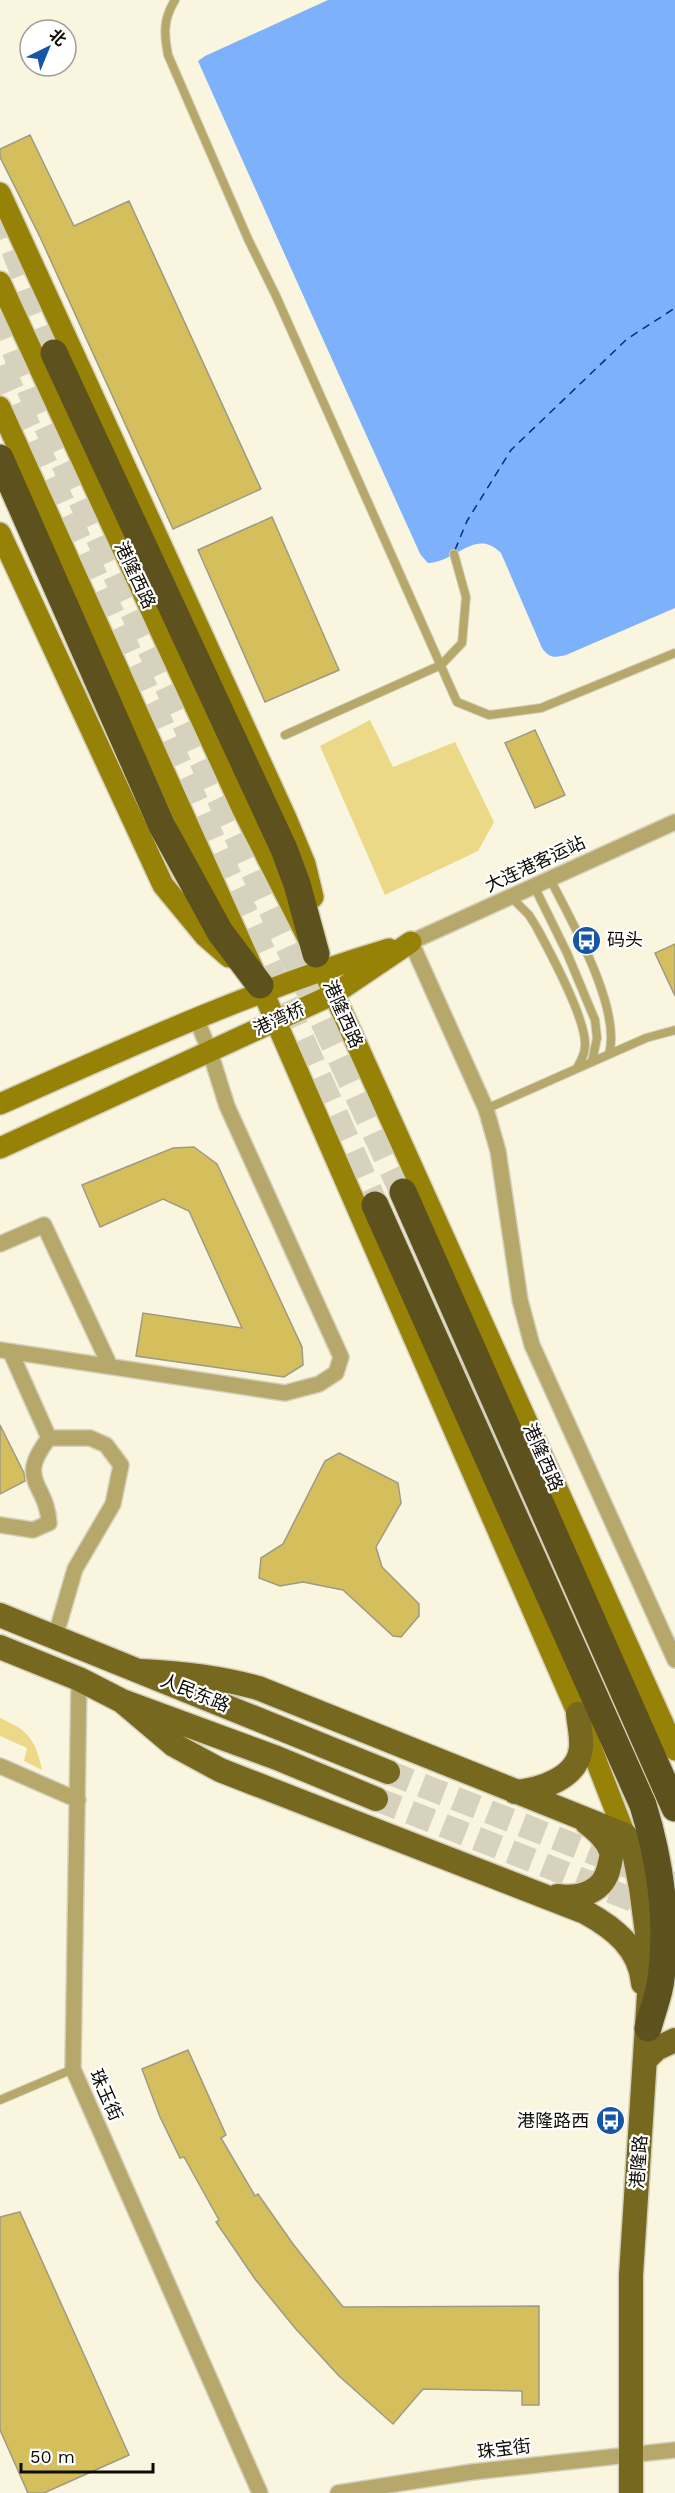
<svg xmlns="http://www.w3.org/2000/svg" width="675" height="2493" viewBox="0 0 675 2493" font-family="'Work Sans','Noto Sans SC',sans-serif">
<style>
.green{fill:#ebd988}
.water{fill:#7db1fb}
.pier{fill:#faf5de}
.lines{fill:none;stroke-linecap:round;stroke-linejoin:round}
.ferry{stroke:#003272;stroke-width:1.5;stroke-dasharray:8 6;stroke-linecap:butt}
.building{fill:#d5bf5d;stroke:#9f9a85;stroke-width:1.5}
.primary-tunnel{stroke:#d6d2bd;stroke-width:24;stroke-dasharray:24 12;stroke-linecap:butt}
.highway-tunnel{stroke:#d6d2bd;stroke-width:27;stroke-dasharray:27 14;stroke-linecap:butt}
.lane-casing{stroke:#d4d0bb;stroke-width:10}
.street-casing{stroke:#d4d0bb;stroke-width:18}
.secondary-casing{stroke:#d4d0bb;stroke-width:24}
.primary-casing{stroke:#d4d0bb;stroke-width:27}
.highway-casing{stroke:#d4d0bb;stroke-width:30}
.lane{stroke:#b6a86b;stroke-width:8}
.street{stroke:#b6a86b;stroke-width:15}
.secondary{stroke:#978208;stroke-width:21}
.primary{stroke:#77681f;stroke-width:24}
.highway{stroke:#5d521d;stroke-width:27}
.labels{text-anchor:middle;stroke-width:4.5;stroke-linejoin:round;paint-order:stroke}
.street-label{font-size:18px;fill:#0d0b05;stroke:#fff}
.poi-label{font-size:18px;fill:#0d0b05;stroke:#fff;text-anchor:start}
</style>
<rect width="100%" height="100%" fill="#faf5de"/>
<!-- green -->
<path class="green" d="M370,720L393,767L455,742L494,822L478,851L385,895L320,746Z
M0,1718C28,1730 36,1740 42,1770L24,1761L27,1748L0,1736Z"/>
<!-- water -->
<path class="water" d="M328,0H675V608L566,655C554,658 549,658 542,648L501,553C476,527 456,562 428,563L418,552L198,61L205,56Z"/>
<!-- pier -->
<path class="pier" d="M199,66L422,558L419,560L197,68Z"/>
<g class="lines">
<!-- ferry -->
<path class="ferry" d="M455,550L467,521L511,450L627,339L675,308"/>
</g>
<!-- building -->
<path class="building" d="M30,135L74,226L129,201L261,489L173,529L40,237L0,157V149Z
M272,517L339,670L265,702L198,550Z
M535,730L565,795L535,808L505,743Z
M675,944V996L655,953Z
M194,1147L217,1164L302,1347L303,1365L284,1377L136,1356L143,1313L242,1328L189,1211L163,1199L100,1227L82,1185L173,1148Z
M0,1425L24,1473L25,1481L0,1494Z
M339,1453L398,1483L401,1503L376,1547L382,1567L419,1604V1616L401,1637L393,1636L343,1590L303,1582L280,1586L259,1578L261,1558L283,1544L325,1461Z
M188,2050L226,2135L221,2138L255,2196L258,2194L293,2244L343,2307L539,2306V2405H522V2391L423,2389L393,2424L339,2376L295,2328L255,2279L216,2222L219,2220L184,2157L180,2158L160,2117L142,2069Z
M20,2212L129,2455L44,2493H28L0,2430V2217Z"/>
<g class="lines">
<!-- primary-tunnel -->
<path class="primary-tunnel" d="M388,1772L675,1885
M376,1799L661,1911"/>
<!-- highway-tunnel -->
<path class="highway-tunnel" d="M0,211L54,353
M0,312L31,391L63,460L403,1192
M0,366L375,1205"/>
<defs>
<path id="lane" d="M175,0C163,19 164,34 168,55L248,239L276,296L457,702L489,715L541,708L675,653
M285,735L441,665L462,643L466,597L454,554
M550,879C571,920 622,1009 609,1054
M534,886L567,953L595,1020L597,1038L592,1062
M511,897L529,915L537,928C550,952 587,1021 585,1046C585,1054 581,1061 577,1068
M486,1109L646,1038L675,1030
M0,2100L73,2069"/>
<path id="street" d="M675,822L411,942L486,1109L498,1151L520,1300L532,1345L675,1660
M0,1244L44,1225L110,1366
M0,1350L285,1393L319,1384L336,1373L341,1357L227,1106L210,1052L196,1018
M11,1353L49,1438H90L106,1445L121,1465L113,1504L75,1569L59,1624
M0,1525L33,1530L49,1523C47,1482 15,1482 49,1438
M79,1679L73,2069L260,2493
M0,1766L78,1800
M338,2493L472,2472L675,2450"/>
<path id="secondary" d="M0,193L286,818L305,864L313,897
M0,282L243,810L316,954L675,1750
M0,407L260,985L578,1714L625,1835
M0,533L163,885L205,936L229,957
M0,1104C128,1047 255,989 389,949
M0,1148L334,994L411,942"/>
<path id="primary" d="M0,1615L388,1772
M0,1647L79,1679L122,1701L277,1758L376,1799
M141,1671C182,1673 219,1677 258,1688L625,1835L633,1847L641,1888L651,1963L631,2275V2493
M122,1701L174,1745L220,1770L585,1912C614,1928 640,1948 643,1983
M515,1792C540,1790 579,1778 581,1747C582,1737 579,1724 578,1714
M557,1896C580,1899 604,1892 609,1867C610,1862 612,1856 611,1852C607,1839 597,1831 587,1823
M646,2059L656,2049L675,2040"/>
<path id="highway" d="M54,353L284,849L297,884L316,954
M0,458L162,826L220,932L260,985
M403,1192L675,1808
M375,1205L643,1805C660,1861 669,1921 661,1979C659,1996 652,2012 648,2028"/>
</defs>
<!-- lane casing -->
<use href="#lane" class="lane-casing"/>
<!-- street casing -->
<use href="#street" class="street-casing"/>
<!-- secondary casing -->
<use href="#secondary" class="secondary-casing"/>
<!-- primary casing -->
<use href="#primary" class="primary-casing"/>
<!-- highway casing -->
<use href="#highway" class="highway-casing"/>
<!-- lane -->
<use href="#lane" class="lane"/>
<!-- street -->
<use href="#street" class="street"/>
<!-- secondary -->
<use href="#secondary" class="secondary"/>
<!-- primary -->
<use href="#primary" class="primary"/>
<!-- highway -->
<use href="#highway" class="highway"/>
</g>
<!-- icons -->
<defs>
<symbol id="bus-disc" viewBox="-11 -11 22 22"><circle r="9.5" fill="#1755a6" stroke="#fff"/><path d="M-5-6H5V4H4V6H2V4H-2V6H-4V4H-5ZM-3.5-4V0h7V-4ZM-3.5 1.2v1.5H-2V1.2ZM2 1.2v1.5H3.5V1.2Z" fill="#fff"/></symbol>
</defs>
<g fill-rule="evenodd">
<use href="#bus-disc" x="570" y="924" width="33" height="33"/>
<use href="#bus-disc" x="594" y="2104" width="33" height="33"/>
</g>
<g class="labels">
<!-- street labels -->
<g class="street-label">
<text transform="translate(135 575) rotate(65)" y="6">港隆西路</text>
<text transform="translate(535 864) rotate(-25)" y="6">大连港客运站</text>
<text transform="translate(343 1014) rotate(66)" y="6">港隆西路</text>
<text transform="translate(279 1019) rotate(-25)" y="6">港湾桥</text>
<text transform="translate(543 1457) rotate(66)" y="6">港隆西路</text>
<text transform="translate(195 1693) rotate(22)" y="6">人民东路</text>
<text transform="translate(106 2095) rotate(66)" y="6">珠玉街</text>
<text transform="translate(639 2162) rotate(-86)" y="6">港隆路</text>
<text transform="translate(504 2449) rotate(-7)" y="6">珠宝街</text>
</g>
<!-- poi labels -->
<g class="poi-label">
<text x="607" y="946">码头</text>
<text x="589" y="2127" text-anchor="end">港隆路西</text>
</g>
</g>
<!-- north arrow -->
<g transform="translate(48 48) rotate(43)"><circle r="28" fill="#ffffff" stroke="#9e9d9b" stroke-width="1.5"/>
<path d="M0-4.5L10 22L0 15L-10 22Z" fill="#1755a6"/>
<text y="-9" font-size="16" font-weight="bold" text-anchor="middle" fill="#0d0b05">北</text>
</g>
<!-- scale -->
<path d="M21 2463v9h132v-9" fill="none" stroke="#0d0b05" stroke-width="3"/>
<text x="30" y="2463" font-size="18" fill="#0d0b05" stroke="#ffffff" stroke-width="4.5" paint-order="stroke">50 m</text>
</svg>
